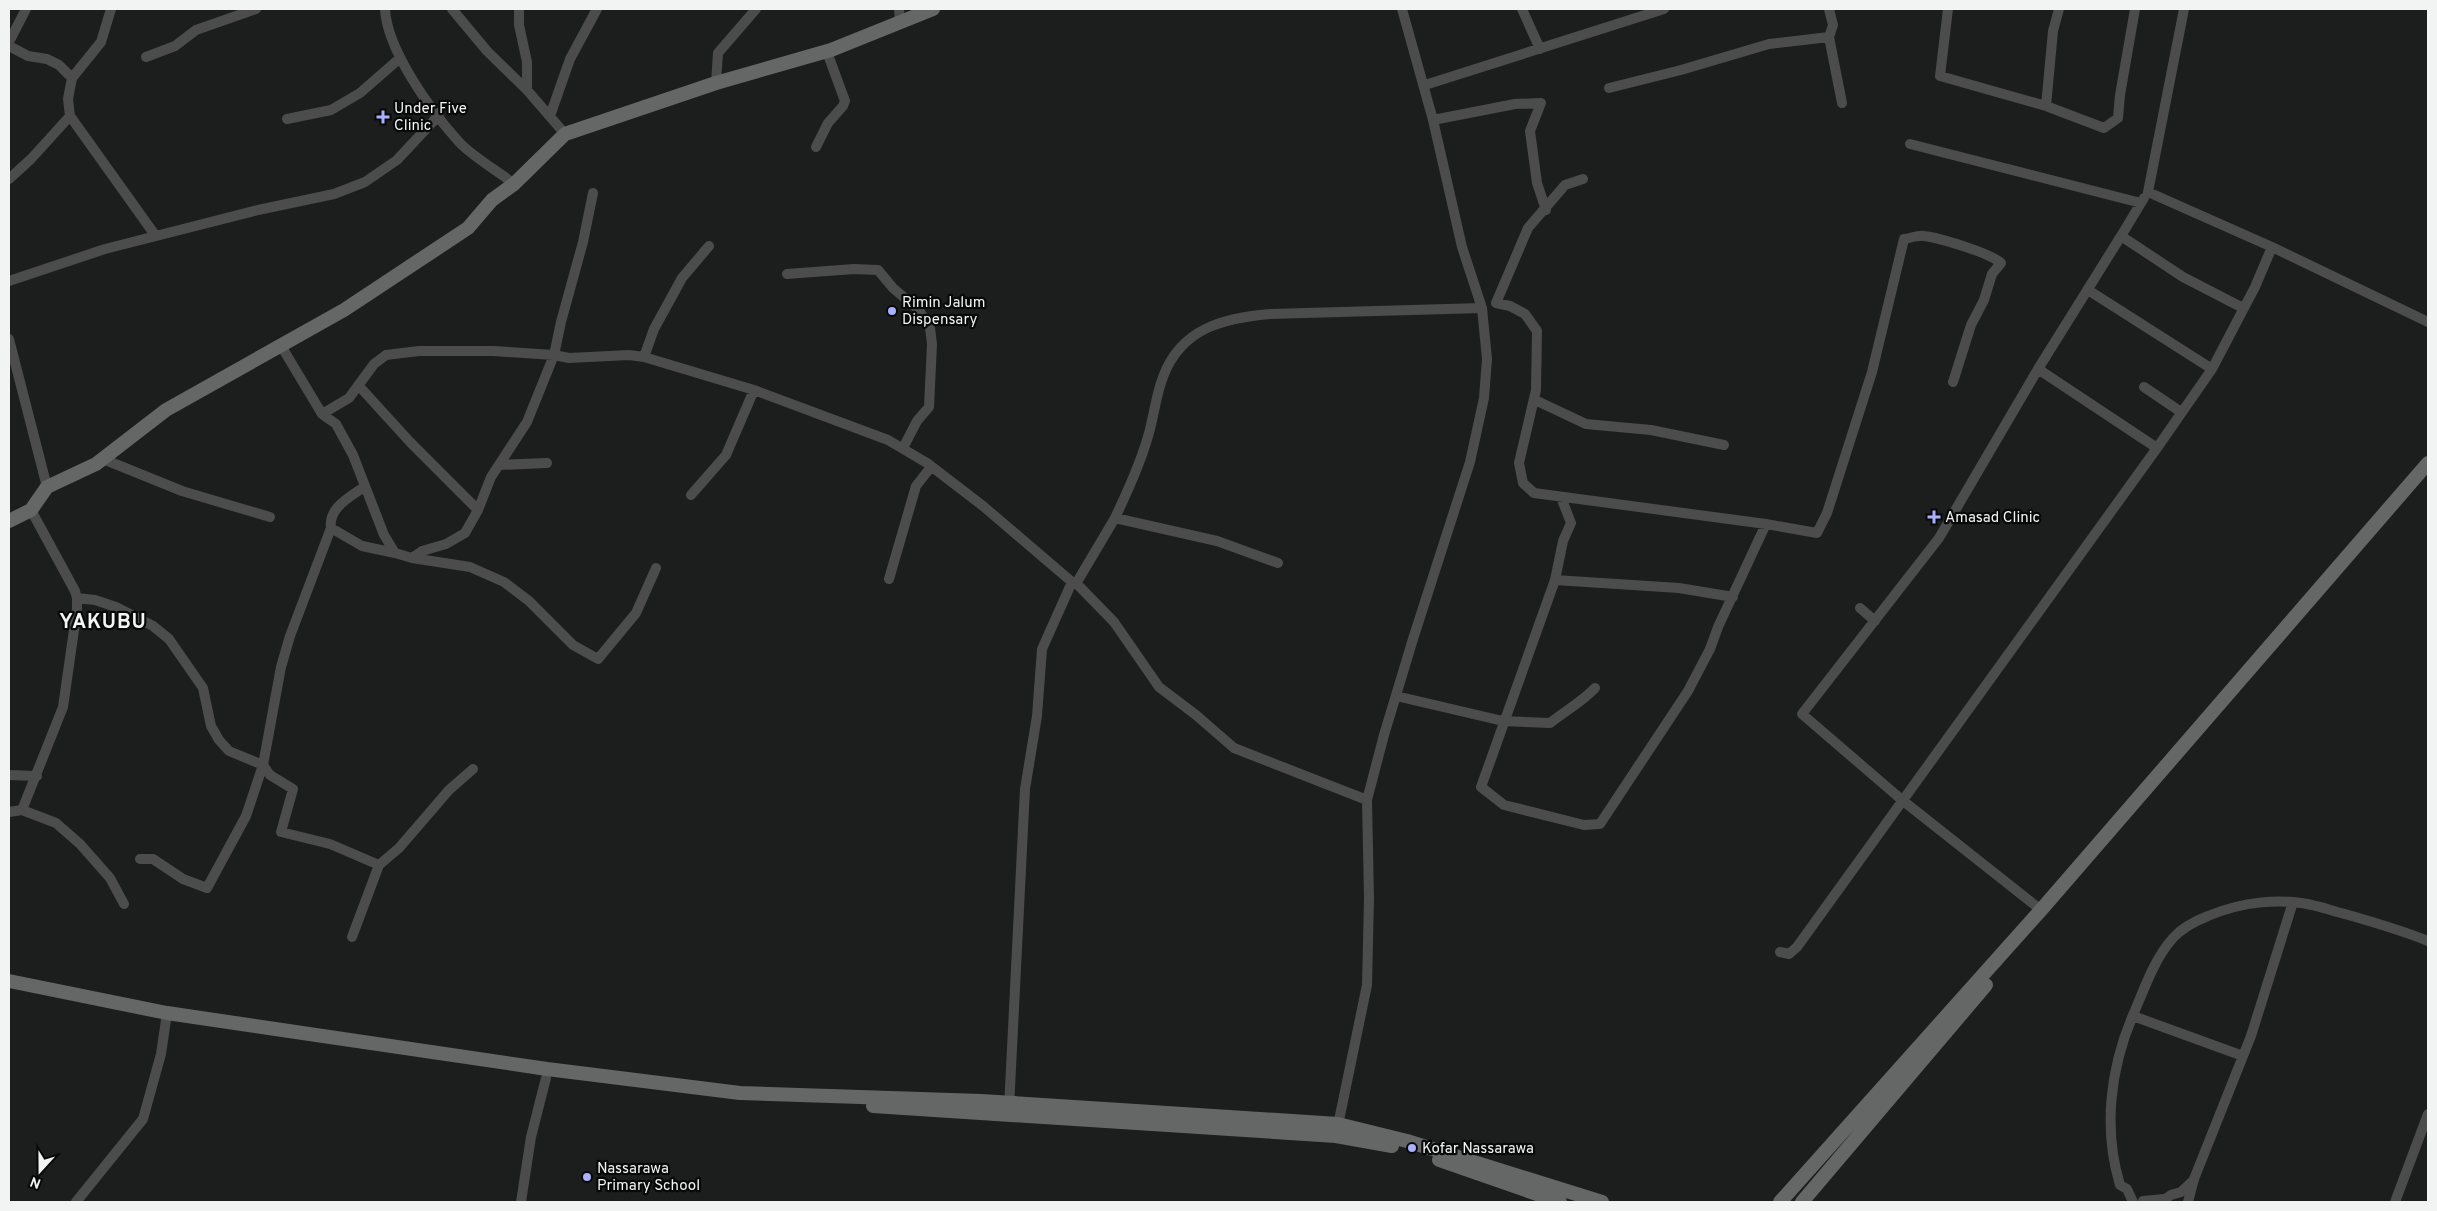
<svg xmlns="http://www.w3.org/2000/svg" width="2437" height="1211" viewBox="0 0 2437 1211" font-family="Overpass,sans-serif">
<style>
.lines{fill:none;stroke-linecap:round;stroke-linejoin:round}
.street{stroke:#4b4c4b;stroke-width:10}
.secondary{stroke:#656766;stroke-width:14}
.poi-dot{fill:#aab0fb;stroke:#070807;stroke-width:2}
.labels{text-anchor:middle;stroke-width:4.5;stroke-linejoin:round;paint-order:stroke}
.poi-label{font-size:15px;fill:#f2f4f3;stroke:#070807;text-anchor:start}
.district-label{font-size:20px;font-weight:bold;letter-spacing:1px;fill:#f2f4f3;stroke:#070807}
</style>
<rect width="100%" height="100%" fill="#1b1e1d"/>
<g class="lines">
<!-- street -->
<path class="street" d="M385,9C387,50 431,111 459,142C474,158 497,170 514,184
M452,9L487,51L527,90L565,134
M519,9V25L527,62V90
M899,9L900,23
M1522,9L1540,49
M1829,9L1833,25L1829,37L1842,103
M1948,9L1940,76L2046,106L2104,128L2118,118L2120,95L2135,9
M2184,9L2148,192L2272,247L2428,322
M9,42L26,9
M9,46L28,56L47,59L59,65L72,78L68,99L70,116L155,235
M146,57L175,46L196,30L256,9
M72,78L101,42L111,9
M716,83L718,53L756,9
M1425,85L1664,9
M1609,88L1681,70L1769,44L1829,37
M2046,106L2053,31L2059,9
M550,116L570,59L597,9
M287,119L331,110L360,93L399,59
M1433,120L1515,104L1541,103L1530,131L1537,183L1546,210
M1910,144L2141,203
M816,147L828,123L843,106L845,101L827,52
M9,179L31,159L70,116
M1583,179L1565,185L1528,228L1496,303L1510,306L1525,314L1537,331L1536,390L1519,463L1523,483L1534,493L1766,524L1817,533L1827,513L1872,372L1904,239C1911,238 1918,235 1924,236C1940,238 1990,253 2001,263L1992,274L1984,300L1971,325L1953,382
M2144,198L2121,236L2183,277L2243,308
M787,274L854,269L878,270L893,288L919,310L930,328L932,344L929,407L917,421L903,448
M9,281L105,249L258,210L334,194L365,182L397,160L439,115
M2088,290L2212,369
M9,339L47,487
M280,344L322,414L336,424L353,455L384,535L395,553L412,558L470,567L504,582L529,601L573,645L598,659L636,613L656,568
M644,357L654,329L682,278L709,246
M2038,369L2157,448
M359,386L410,442L478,510
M2144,387L2181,412
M1535,400L1586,424L1651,430L1724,445
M322,414L349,398L374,364L386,355L419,351H493L554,355L569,358L629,355L644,357L754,390L888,440L927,463L983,506L1072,582H1077L1115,518L1217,541L1278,563
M103,459L182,491L270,517
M499,465L547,463
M691,495L726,455L754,390
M1561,497L1571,523L1563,541L1555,580L1481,787L1504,805L1584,825L1600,824L1688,691L1710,649L1718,627L1766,524
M1115,518C1128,490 1141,462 1149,433C1154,415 1156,395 1163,377C1181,328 1224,318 1270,314L1482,308
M331,528C328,508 350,497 364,487
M412,558L422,551L446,544L465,533L478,510L491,477L527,422L554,355L561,322L583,242L593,193
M889,579L916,486L931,467
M1555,580L1679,588L1733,597
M1076,583L1114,622L1159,687L1196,715L1234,748L1367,800
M77,598L95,600L116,607L153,626L169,639L203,688L211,726L219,740L229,751L263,765L270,775L293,789L281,832L330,844L379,865L352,937
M1860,608L1875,621
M1396,696L1503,721L1550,723C1565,711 1582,702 1595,688
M9,775L37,776
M22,810L56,823L80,844L110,878L124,904
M9,812L22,810L63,707L77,609V598L75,591L31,510
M140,859H153L183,879L207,888L246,816L263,765L281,667L290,636L331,528L362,546L395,553
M379,865L399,848L449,790L473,769
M2041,910L1902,800L1802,714L1939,538L2038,369L2121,236
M1780,952L1789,954L1797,947L2157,448L2212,369L2255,287L2272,247
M2133,1016L2243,1056
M1009,1108L1025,789L1037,716L1042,649L1072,582
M1337,1130L1367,985L1369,898L1367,800L1384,735L1413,639L1470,462L1484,398L1487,359L1482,308L1462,247L1433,120L1402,9
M2143,1201L2164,1199
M76,1202L143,1119L161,1054L166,1020
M521,1202L531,1137L546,1078
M2133,1202L2127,1189L2120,1185C2103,1129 2110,1069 2133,1015C2144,990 2154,959 2173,938C2183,927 2195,921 2208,916C2241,902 2281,897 2316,906C2326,908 2335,912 2345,914C2373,922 2401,930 2428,941
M2161,1202L2171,1195L2181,1192L2194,1180
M2188,1202L2194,1179L2251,1036L2293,902
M2395,1202L2428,1114"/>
<!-- secondary -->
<path class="secondary" d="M9,521L31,510L47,487L96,464L166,410L344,310L468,228L492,200L514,184L565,134L716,83L831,50L933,9
M9,981L167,1013L547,1069L740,1093L981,1101L1338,1124L1407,1141L1602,1202
M873,1106L1336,1136L1392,1146
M1439,1160L1560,1202
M1780,1202L2041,910L2428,463
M1802,1202L1986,985"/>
</g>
<!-- markers -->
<g class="poi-dot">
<path d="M380.5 109.5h5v5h5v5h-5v5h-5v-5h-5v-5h5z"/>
<circle cx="892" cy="311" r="5"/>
<path d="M1931.5 509.5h5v5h5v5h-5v5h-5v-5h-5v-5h5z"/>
<circle cx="1412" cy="1148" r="5"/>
<circle cx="587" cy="1177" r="5"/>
</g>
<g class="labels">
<!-- poi labels -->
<g class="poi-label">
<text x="394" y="113">Under Five<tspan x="394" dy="17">Clinic</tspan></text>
<text x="902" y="307">Rimin Jalum<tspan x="902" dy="17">Dispensary</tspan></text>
<text x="1945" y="522">Amasad Clinic</text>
<text x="1422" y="1153">Kofar Nassarawa</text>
<text x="597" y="1173">Nassarawa<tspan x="597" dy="17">Primary School</tspan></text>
</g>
<!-- district labels -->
<g class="district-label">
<text x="103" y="628">YAKUBU</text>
</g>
</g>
<!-- border -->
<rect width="2437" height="1211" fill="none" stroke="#f2f4f3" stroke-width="20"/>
<!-- north arrow -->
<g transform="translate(40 1171) rotate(201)" stroke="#070807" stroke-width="4" paint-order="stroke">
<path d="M0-4L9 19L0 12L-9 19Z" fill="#f2f4f3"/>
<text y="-8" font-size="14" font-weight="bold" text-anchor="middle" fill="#f2f4f3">N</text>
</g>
</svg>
